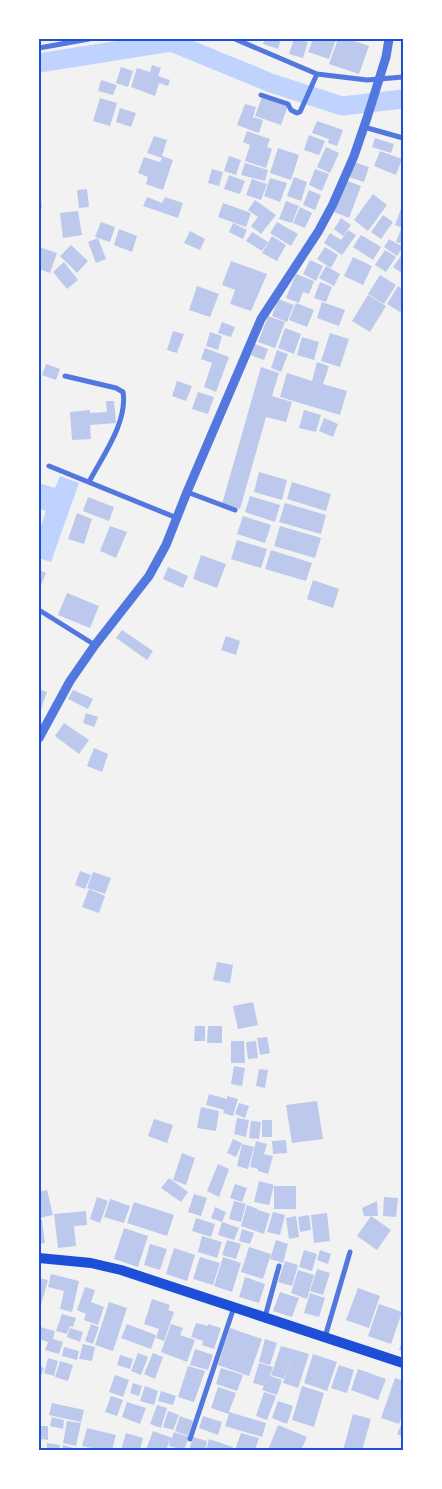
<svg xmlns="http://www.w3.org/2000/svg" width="442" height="1489" viewBox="0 0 442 1489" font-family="'PT Sans',sans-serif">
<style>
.water{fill:#bfd3fe}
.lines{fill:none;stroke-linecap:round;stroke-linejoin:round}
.river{stroke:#bfd3fe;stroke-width:19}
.building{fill:#bdc9ec}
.minor{stroke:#5277de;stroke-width:5}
.tertiary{stroke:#5277de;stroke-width:9}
.primary{stroke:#1d4ed8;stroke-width:10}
.neatline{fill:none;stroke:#1d4ed8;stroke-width:2}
</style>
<rect width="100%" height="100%" fill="#f2f2f2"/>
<!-- water -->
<path class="water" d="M60,476L79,483L51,562L39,558V532L46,511L39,508V483L55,488Z"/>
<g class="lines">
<!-- river -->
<path class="river" d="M39,63L171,42L271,83L342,106L403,99"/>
</g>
<!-- building -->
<path class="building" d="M265,39H281L278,49L263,44Z
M294,39L308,42L303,58L289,54Z
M313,39H336L329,59L308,52Z
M338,39H348L369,46L359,74L329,64Z
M152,65L161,68L158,76L170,80L168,86L159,83L155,96L131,87L137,68L150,72Z
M121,67L133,71L128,87L116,83Z
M101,80L117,85L113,95L98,91Z
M262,97L288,106L281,125L255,116Z
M100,98L117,103L110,126L93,121Z
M245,104L256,107L253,117L263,120L259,133L237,125Z
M120,108L136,113L131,127L116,122Z
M317,121L343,130L337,146L328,143L329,139L312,133Z
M247,131L270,139L267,147L272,149L266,168L245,161L250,145L243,142Z
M309,135L325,141L319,155L304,150Z
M154,136L167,140L162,156L173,160L163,190L146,184L148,177L138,173L144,157L160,162L162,158L147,153Z
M375,138L394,144L391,153L372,147Z
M326,147L339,153L330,173L317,167Z
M278,148L299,155L291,180L270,173Z
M380,151L402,159L396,175L374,166Z
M229,156L241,160L236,175L224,171Z
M354,162L369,167L364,182L349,177Z
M245,163L268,170L265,181L241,175Z
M212,169L223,172L219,186L208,183Z
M315,169L329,174L322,191L309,185Z
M229,175L245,181L240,194L224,189Z
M294,177L307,182L301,201L287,196Z
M270,178L287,183L280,202L264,196Z
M252,179L267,184L261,200L246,195Z
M345,180L361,186L349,218L334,212Z
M87,189L89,207L79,208L77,190Z
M309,190L321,195L315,210L303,205Z
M39,192H40L42,208H39Z
M373,194L387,205L368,231L354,220Z
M147,197L162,203L165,197L183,203L178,218L143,206Z
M255,200L276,215L261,234L251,226L258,217L248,210Z
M286,201L299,206L292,223L279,219Z
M223,203L251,213L246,227L218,217Z
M403,203V228L395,225Z
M300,207L312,213L305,228L293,223Z
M78,211L82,235L63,238L60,213Z
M383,215L393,222L381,239L371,232Z
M341,218L351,225L343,236L334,229Z
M101,222L115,227L110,242L95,237Z
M277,222L298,234L291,246L270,233Z
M233,223L247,230L243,239L229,232Z
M119,229L137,236L132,252L114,245Z
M401,229L403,230V244L396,242Z
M348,230L356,235L342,255L324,243L330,233L341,240Z
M190,231L205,239L200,250L184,243Z
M252,232L268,242L262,251L246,241Z
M361,235L381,247L373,260L353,247Z
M272,236L286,245L277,261L262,253Z
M98,238L106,259L96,263L88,242Z
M389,239L403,247L397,256L384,247Z
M71,245L88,261L77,273L60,256Z
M39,247L57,253L50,273L39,269Z
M325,247L338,255L331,268L317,259Z
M385,250L396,257L386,272L375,265Z
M401,256L403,257V274L393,267Z
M353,257L372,266L363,285L344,276Z
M310,260L323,266L316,281L303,274Z
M231,261L267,274L251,311L230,304L235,290L222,285Z
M64,262L78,280L67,289L53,272Z
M326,266L340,274L334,286L319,278Z
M296,274L314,281L309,294L303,292L299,303L286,298Z
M380,275L396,285L384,304L368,294Z
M320,282L332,287L326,302L314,298Z
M197,286L219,294L210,317L189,310Z
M398,286L403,290V308L400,312L387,304Z
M368,295L386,306L370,332L352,321Z
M278,299L294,305L287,322L272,316Z
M322,302L345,310L339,326L317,318Z
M296,303L314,310L307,327L289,320Z
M268,316L285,322L275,348L258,342Z
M222,322L235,327L231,337L218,333Z
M285,328L301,334L294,354L278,348Z
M173,331L184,334L177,353L167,350Z
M210,332L222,336L218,350L206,346Z
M330,333L349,339L340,367L321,361Z
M302,337L319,342L314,360L297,355Z
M255,344L268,349L264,360L251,355Z
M205,348L229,357L216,392L204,387L212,363L201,359Z
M277,350L288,354L281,372L271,368Z
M317,362L329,366L323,384L347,391L340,415L280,397L287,373L312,381Z
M46,364L60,369L56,380L42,375Z
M261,367L279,373L272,396L292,402L286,422L266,417L240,509L222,504Z
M177,381L192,386L186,401L172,396Z
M198,392L214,397L208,414L192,409Z
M106,401H114L116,423L90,425L91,439L72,440L70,412L90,410V413L107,412Z
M304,410L321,415L316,432L299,428Z
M324,418L338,424L333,437L319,431Z
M259,472L287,480L282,500L254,492Z
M292,482L331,494L326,511L287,499Z
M250,496L280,505L275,522L245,512Z
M88,497L114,507L109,521L83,511Z
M285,503L326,515L321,534L279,522Z
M77,513L92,519L84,544L68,539Z
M243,516L271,525L265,543L237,534Z
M110,526L127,532L116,558L100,551Z
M280,526L321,538L315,558L274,546Z
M237,540L267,549L261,568L231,559Z
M271,550L312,563L306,581L265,569Z
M201,555L226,564L217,588L193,579Z
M168,567L188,576L183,588L163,579Z
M39,570L46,573L39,590Z
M313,580L339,589L333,608L307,599Z
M67,593L99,606L90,628L58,615Z
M122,630L153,651L147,660L116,638Z
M226,636L240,641L236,655L221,650Z
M39,689L47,692L41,709L39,708Z
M73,690L93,699L88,709L68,699Z
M86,713L98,717L94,727L83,723Z
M64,723L89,740L79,754L55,736Z
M94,748L108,754L102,772L87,766Z
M80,871L91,875L85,889L75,885Z
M93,872L111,878L105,894L87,888Z
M89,889L105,896L99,913L82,907Z
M217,962L233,965L230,983L213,980Z
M253,1002L258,1025L238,1029L233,1006Z
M195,1026H205V1041H194Z
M208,1026H222V1043H207Z
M267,1037L270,1053L260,1055L257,1038Z
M231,1041H244L245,1063H231Z
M256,1041L258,1058L248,1059L246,1042Z
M234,1066L245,1068L242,1086L231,1084Z
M259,1069L268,1070L265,1088L256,1086Z
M209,1094L227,1099V1096L238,1099L233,1116L223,1113L224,1110L206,1105Z
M317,1101L323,1139L292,1143L286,1105Z
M239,1103L249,1106L245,1118L235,1114Z
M201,1107L219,1111L216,1131L197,1128Z
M237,1118L249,1120L246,1137L234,1134Z
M154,1119L173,1125L167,1143L148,1136Z
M262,1120H272V1137H262Z
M251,1121L261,1122L259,1139L249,1138Z
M233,1139L242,1143L236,1157L227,1153Z
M286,1140L287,1153L273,1154L272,1141Z
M256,1141L267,1144L264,1154L273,1156L268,1174L258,1171V1169L250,1167Z
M242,1144L254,1147L248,1169L237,1166Z
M182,1153L195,1158L186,1185L173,1180Z
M218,1164L229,1169L219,1197L207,1191Z
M169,1178L188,1192L181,1202L161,1188Z
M259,1181L274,1185L269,1205L254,1202Z
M235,1184L247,1188L242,1202L230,1198Z
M274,1186H296V1209H274Z
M47,1190L53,1215L39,1218V1192Z
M194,1194L207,1198L201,1216L188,1212Z
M97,1197L108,1201L100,1223L90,1219Z
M384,1197L398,1198L396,1217L383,1216Z
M110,1199L130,1206L124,1223L104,1217Z
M234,1201L246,1204L241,1222L229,1219Z
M377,1201L378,1216H371L391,1230L377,1250L357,1236L371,1216H364L362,1208Z
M134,1202L174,1215L167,1236L127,1223Z
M247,1205L258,1209L254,1223L258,1210L270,1214L264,1234L241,1226Z
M215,1207L226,1212L222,1222L211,1218Z
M86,1211L87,1225L74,1226L76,1246L58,1248L54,1214Z
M273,1212L285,1215L280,1235L267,1232Z
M327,1213L330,1241L314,1243L311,1215Z
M309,1215L311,1230L300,1232L298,1217Z
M296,1216L299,1237L289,1239L286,1218Z
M196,1218L215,1224L211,1237L192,1231Z
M39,1220H42L45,1243L39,1244Z
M222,1222L239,1228L234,1240L218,1235Z
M124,1228L148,1236L138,1267L114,1259Z
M242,1229L254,1233L250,1244L239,1241Z
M202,1236L222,1242L217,1258L198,1252Z
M227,1240L241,1244L236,1259L222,1255Z
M276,1240L288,1244L283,1263L270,1259Z
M150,1244L167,1249L160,1270L144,1265Z
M249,1247L271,1254L263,1279L241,1272Z
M174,1248L195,1255L187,1281L166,1274Z
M304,1250L317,1254L312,1271L299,1267Z
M320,1250L331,1254L328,1264L317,1260Z
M200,1257L220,1263L213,1285L193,1279Z
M223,1257L241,1263L232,1292L214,1286Z
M285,1261L298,1265L292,1286L278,1282Z
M317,1269L330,1273L323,1295L310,1291Z
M298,1270L314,1275L307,1299L291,1293Z
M51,1274L79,1281L72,1312L60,1309L64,1291L48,1287Z
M245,1277L265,1284L259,1303L239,1297Z
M39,1278L48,1280L39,1312Z
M85,1287L95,1290L91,1302L104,1307L98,1325L84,1320L86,1314L77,1310Z
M358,1288L380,1296L369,1328L346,1320Z
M280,1292L299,1298L292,1317L273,1311Z
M310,1293L325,1298L319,1317L304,1313Z
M152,1299L170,1305L168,1310L174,1312L164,1341L156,1338L159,1329L144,1324Z
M109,1302L127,1308L113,1351L95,1345Z
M379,1304L402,1312L391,1344L368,1336Z
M62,1314L76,1318L73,1327L70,1326L67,1334L56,1331Z
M196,1323L208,1326V1324L221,1328L214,1349L202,1345L203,1341L191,1337Z
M91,1324L99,1327L93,1344L85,1341Z
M127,1324L156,1335L151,1349L121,1338Z
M171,1324L183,1328L180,1335L195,1340L187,1362L161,1352Z
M40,1327L55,1331L53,1339L63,1342L59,1354L45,1350L48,1342L39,1339Z
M70,1328L83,1332L80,1342L67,1337Z
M230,1328L262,1339L249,1376L218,1365Z
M265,1339L277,1343L270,1365L259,1362Z
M403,1339V1351L399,1350Z
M83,1344L95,1347L92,1361L79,1359Z
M281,1346L309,1354L298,1388L283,1383L293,1354L284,1379L271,1375Z
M64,1347L79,1351L77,1360L62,1356Z
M195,1349L213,1355L208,1370L190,1365Z
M138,1353L148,1357L141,1375L131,1371Z
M153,1353L163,1357L155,1379L144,1374Z
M313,1354L337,1362L327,1391L304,1383Z
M120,1355L133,1359L130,1369L117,1365Z
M48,1358L58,1361L54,1376L44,1373Z
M60,1361L73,1365L68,1381L55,1377Z
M259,1363L273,1367L270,1376L282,1380L277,1395L262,1390L264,1386L253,1383Z
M339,1365L354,1370L347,1393L331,1388Z
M39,1366L44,1368L39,1381Z
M188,1366L205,1371L194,1402L178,1397Z
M221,1368L243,1375L237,1391L216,1384Z
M358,1369L386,1379L378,1400L351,1390Z
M115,1375L129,1380L123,1397L109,1392Z
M395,1378L403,1381V1412L399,1424L381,1418Z
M133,1383L142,1386L139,1396L130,1393Z
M145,1386L158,1391L154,1405L140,1401Z
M302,1386L324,1393L314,1427L292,1420Z
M218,1387L236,1393L229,1412L266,1423L262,1437L225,1426L229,1414L211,1408Z
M161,1391L176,1396L173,1405L158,1401Z
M264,1392L276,1396L267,1420L256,1416Z
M111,1396L123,1400L117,1416L105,1412Z
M278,1401L293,1406L287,1424L272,1418Z
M127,1402L146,1408L140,1424L122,1417Z
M52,1403L84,1410L81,1422L49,1415Z
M157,1405L167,1408L161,1428L150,1424Z
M168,1411L179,1415L173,1430L163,1427Z
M353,1414L371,1419L362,1450H343Z
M180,1416L193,1421L188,1436L175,1431Z
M203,1416L222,1422L218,1435L199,1428Z
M52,1417L64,1420L63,1429L50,1426Z
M67,1421L81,1423L76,1446L63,1443Z
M403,1421V1437L397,1434Z
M278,1425L307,1437L301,1450H268Z
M40,1426H48V1440L40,1439Z
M87,1428L116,1435L112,1450H101L82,1446Z
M153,1431L172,1438L174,1432L189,1437L184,1450L169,1446L170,1440L166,1450H146Z
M126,1433L143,1438L140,1450H121Z
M241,1433L259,1438L255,1450H235Z
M193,1437L207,1441L205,1450H189Z
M209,1439L233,1447L232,1450H206Z
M47,1443L60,1445L59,1450H47Z
M63,1445L77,1449V1450H62Z"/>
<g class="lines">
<!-- minor -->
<path class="minor" d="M235,39L317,74L367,80L403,77
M39,48L89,39
M261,95L288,104L291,110L297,113L300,112L317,74
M364,127L403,138
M65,376L116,388L123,392C128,422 102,457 89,482
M49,466L177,518
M187,492L235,510
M39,610L95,645
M265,1317L279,1266
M325,1337L350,1252
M190,1439L234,1307"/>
<!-- tertiary -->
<path class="tertiary" d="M39,738L70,681L95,645L149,576L166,545L187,492L261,319L318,232L333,204L354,156L367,118L386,57L389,39"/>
<!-- primary -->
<path class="primary" d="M39,1258L91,1263L121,1270L403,1363"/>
</g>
<!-- border -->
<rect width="442" height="1489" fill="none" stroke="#ffffff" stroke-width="80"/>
<rect x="40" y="40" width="362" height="1409" class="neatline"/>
</svg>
